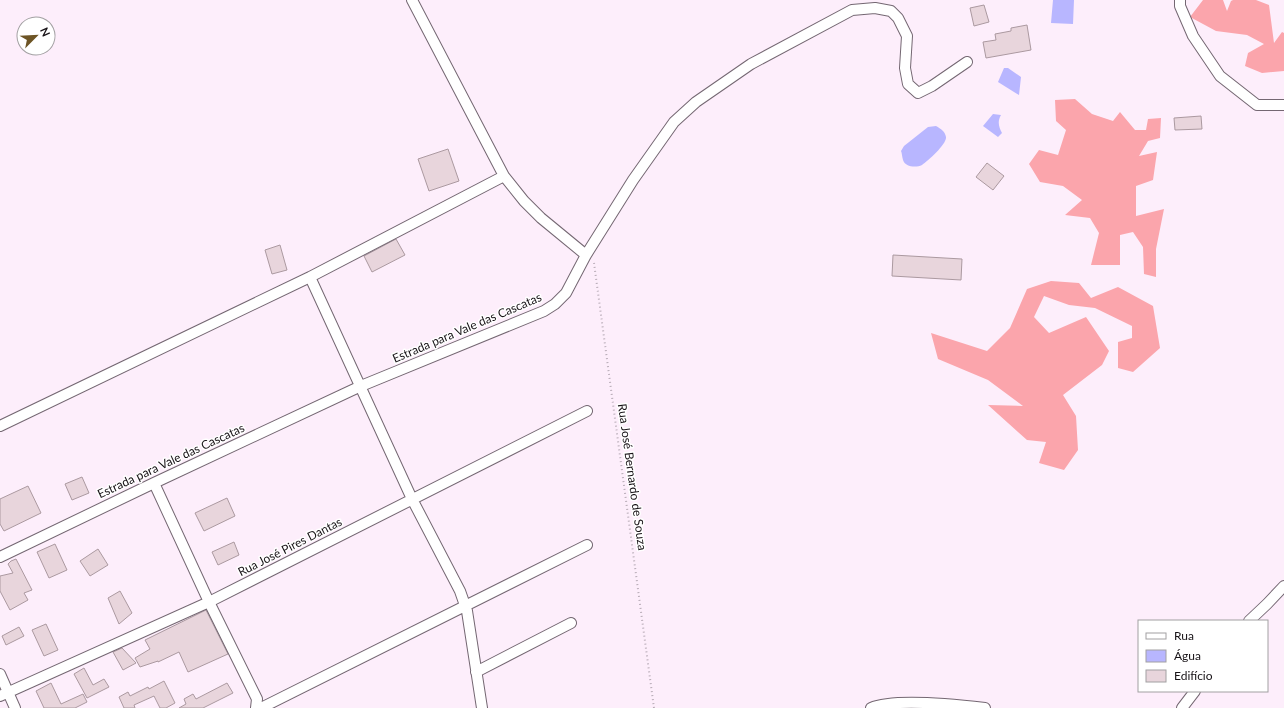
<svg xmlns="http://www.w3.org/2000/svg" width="1284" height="708" viewBox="0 0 1284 708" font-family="Lato,sans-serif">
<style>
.forest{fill:#fba5ac}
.water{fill:#b8b6ff}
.building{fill:#e8d5dc;stroke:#ab99a0}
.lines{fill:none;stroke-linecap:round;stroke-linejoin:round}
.minor-casing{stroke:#746772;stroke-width:12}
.path{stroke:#b7abb6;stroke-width:2;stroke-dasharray:1 3;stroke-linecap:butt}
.minor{stroke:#fff;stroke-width:10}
.labels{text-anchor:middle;stroke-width:3;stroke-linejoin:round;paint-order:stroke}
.street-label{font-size:12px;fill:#171216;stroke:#fff}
</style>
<rect width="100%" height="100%" fill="#fdeefb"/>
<!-- forest -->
<path class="forest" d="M1203,0H1223L1227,11L1231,1L1233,0H1256L1269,5L1274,43L1282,32L1284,33V71L1262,73L1245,66L1248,53L1264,44L1247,35L1216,31L1190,17Z
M1075,99L1092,114L1113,121L1120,112L1135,130H1146L1148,119L1161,118L1160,138L1148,141L1139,156L1157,152L1153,180L1136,186V216L1164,209L1156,249V277L1144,274L1143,247L1133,232L1120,235V265H1091L1099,233L1090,218L1065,215L1082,200L1063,186L1040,182L1029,164L1039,150L1058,155L1066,130L1056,121L1055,100Z
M1051,281L1079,283L1091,298L1118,287L1153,306L1160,348L1133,372L1118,368V342L1132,338V326L1095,308L1069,305L1044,296L1034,317L1049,333L1086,317L1109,351L1102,365L1063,395L1076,416L1078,450L1064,470L1039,463L1046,442L1027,440L988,405L1023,406L988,380L938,359L931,333L987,351L1010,328L1027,289Z"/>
<!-- water -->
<path class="water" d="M1053,0H1074L1073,24L1051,23Z
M1004,68H1008L1021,77L1019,95L998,82Z
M993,114L1001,115C997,122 999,127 1002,133L998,137L983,126Z
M936,126C941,129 945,131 946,137C947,144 928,161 922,165C916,168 905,167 903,160C902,157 902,153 901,151L904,146L928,127Z"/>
<!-- building -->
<path class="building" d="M984,5L989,22L974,26L970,8Z
M1027,25L1031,50L986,58L983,42L996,40L995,34L1011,31V28Z
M1201,116L1202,129L1175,130L1174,118Z
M448,149L459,181L429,191L418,159Z
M987,163L1004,176L993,190L976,177Z
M396,239L405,255L372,272L364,256Z
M280,245L287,270L272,274L265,250Z
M893,255L962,259L961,280L892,276Z
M82,477L89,493L72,500L65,484Z
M28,486L41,513L4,531L0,524V499Z
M227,498L235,516L204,531L195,513Z
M234,542L239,555L218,565L212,552Z
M55,544L67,570L49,578L37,552Z
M98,549L108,565L90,576L80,561Z
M16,559L32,590L24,593L28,600L10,610L0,591V576L13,573L8,564L11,561Z
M120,591L132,613L119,624L108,598Z
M206,610L228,654L188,672L179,652L158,662V661L140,667L135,658L150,649L145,640Z
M46,624L58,650L44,656L32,630Z
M19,627L24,636L6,645L2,636Z
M122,648L136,663L123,670L113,652Z
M84,668L93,685L104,679L109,687L87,698L74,674Z
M164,681L175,703L166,708H160L154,696L134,705L135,708H124L119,697L128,692L130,696L148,687L149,689Z
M51,683L61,704L83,694L87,702L75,708H44L36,691Z
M227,683L233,693L203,708H179L186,704L184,699L193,694L196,699Z"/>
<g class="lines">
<defs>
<path id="minor" d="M412,0L504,176L524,201L541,218L586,255
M1180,0V6L1193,36L1220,76L1257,105H1284
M310,277L412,499L460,591L467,611L482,708
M0,426L310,277L504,176
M154,483L209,602L257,699L256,708
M0,557L154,483L361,386L544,311L555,304L566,293L586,255L633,180L674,122L696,102L751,64L852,10L875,8L891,11L898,18L907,36L905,68L908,84L918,93L932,86L967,62
M1249,621L1267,604L1284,586
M476,672L571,623
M0,674L15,708
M0,696L209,602L587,411
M261,708L587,545
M871,708C894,698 959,705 985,708
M1182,708L1195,691"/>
</defs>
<!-- minor casing -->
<use href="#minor" class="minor-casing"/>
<!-- path -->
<path class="path" d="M594,263L654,708"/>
<!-- minor -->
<use href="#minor" class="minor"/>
</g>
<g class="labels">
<!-- street labels -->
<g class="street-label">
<text transform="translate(467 328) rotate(-23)" y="4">Estrada para Vale das Cascatas</text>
<text transform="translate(171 461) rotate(-25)" y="4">Estrada para Vale das Cascatas</text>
<text transform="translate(632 477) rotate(82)" y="4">Rua José Bernardo de Souza</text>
<text transform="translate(290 547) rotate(-27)" y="4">Rua José Pires Dantas</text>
</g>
</g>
<!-- legend -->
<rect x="1138" y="620" width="130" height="72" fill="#ffffff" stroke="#a2a0a2"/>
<rect x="1146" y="633" width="20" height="6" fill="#ffffff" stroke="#a2a0a2"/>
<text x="1174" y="640" font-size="12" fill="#171216">Rua</text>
<rect x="1146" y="650" width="20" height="12" fill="#b8b6ff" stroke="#a2a0a2"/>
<text x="1174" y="660" font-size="12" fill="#171216">Água</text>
<rect x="1146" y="670" width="20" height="12" fill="#e8d5dc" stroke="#a2a0a2"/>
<text x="1174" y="680" font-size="12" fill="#171216">Edifício</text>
<!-- north arrow -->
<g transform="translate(36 36) rotate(66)"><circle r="19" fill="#ffffff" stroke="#a2a0a2"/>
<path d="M0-3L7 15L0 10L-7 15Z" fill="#6d5425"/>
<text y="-6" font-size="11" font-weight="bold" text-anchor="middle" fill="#171216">N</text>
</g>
</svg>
